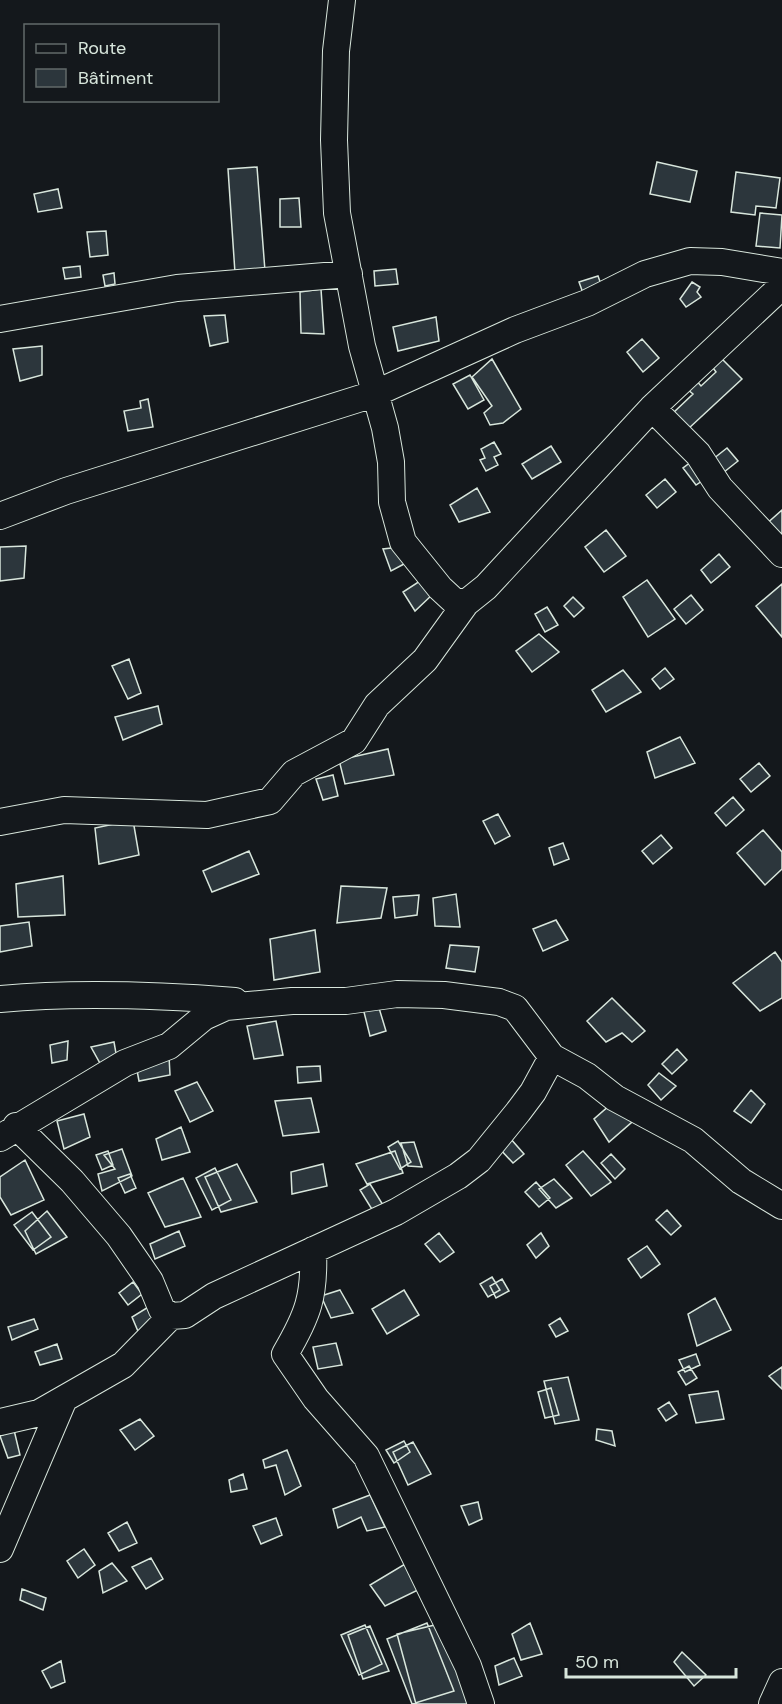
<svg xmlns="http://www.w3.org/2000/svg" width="782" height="1704" viewBox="0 0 782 1704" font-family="'DM Sans',sans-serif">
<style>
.building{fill:#2c363c;stroke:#d8e6dc;stroke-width:1.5}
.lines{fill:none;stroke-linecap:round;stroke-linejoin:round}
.minor-casing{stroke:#d8e6dc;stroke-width:28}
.minor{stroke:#14181c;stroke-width:26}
</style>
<rect width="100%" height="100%" fill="#14181c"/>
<!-- building -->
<path class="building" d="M657,162L697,171L690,202L650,194Z
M257,167L265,271L235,273L228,169Z
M736,172L780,178L776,208L756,206L755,215L731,212Z
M58,189L62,208L38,212L34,194Z
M299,198L301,227H280V199Z
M760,213L782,215L780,248L756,246Z
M106,231L108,255L90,257L87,232Z
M80,266L81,277L65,279L63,268Z
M396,269L398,284L375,286L374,271Z
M114,273L115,284L105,286L103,275Z
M598,276L602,287L583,293L579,282Z
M692,282L700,287L697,292L701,297L686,307L680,299Z
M321,289L324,334L301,333L300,292Z
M225,315L228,342L210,346L204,316Z
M436,317L439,341L398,351L393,327Z
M642,339L659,358L643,372L627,352Z
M42,346V375L20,381L13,349Z
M720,357L742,379L688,429L673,413L693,394L687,389L696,380L701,386L716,372L711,365Z
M492,359L521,409L503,423L490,425L484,413L492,406L472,377Z
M470,375L484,400L468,409L453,384Z
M148,399L153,427L128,431L124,411L141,408L140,401Z
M494,442L501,454L494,457L498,465L486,471L480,460L485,458L481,449Z
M551,446L561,462L532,479L522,464Z
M727,448L738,461L719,476L708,463Z
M695,459L708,477L696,485L683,468Z
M665,479L676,492L657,508L646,495Z
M477,488L490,512L459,522L450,505Z
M782,510V533L775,538L764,526Z
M606,530L626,556L604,572L585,547Z
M26,546L24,578L0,581V547Z
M400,547L404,564L391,571L383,549Z
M719,554L730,567L711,583L701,570Z
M423,579L433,594L415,611L403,592Z
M647,580L675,619L648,637L623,597Z
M782,584V637L756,606Z
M691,595L703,610L686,624L674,609Z
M573,597L584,608L574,617L564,606Z
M547,607L558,625L545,632L535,614Z
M539,634L559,652L532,672L516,651Z
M129,659L141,693L128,699L112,666Z
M665,668L674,679L660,689L652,679Z
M623,670L641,692L606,712L592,690Z
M158,706L162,724L123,740L115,717Z
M680,737L695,763L655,778L647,752Z
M388,749L394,775L345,784L339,760Z
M759,763L770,776L751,792L740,779Z
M333,775L338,796L323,800L316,779Z
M733,797L744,810L726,826L715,813Z
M498,814L510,836L495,844L483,821Z
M133,820L139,855L99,864L95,828Z
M763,830L782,852V869L765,885L737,853Z
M661,835L672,848L653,864L642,851Z
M563,843L569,859L554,865L549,848Z
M249,851L259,874L212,892L203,871Z
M63,876L65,915L18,917L16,884Z
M341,886L387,888L381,918L337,923Z
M456,894L460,927L435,926L433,898Z
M419,895L417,915L395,918L393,897Z
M556,920L568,940L543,951L533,929Z
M29,922L32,946L0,952V926Z
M315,930L320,972L274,980L270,939Z
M450,945L479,947L475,972L446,968Z
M775,952L782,962V998L760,1011L733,983Z
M612,998L645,1031L632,1042L622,1033L606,1042L587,1021Z
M363,1008H379L386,1031L370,1036Z
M276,1021L283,1055L254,1059L247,1026Z
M68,1041L67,1060L52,1063L50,1045Z
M114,1042L117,1059L101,1065L91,1047Z
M677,1049L687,1060L672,1074L662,1064Z
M169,1056L170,1075L139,1081L136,1065Z
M320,1066L321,1081L298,1083L297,1067Z
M659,1073L676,1086L661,1100L648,1085Z
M197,1082L213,1111L190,1122L175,1091Z
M751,1090L765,1104L751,1123L734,1111Z
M311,1098L319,1132L283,1136L275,1101Z
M617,1099L632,1122L609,1142L594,1119Z
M84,1114L90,1137L64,1149L57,1121Z
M181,1127L190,1152L162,1160L156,1139Z
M510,1138L524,1154L513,1163L499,1148Z
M398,1141L411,1162L400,1169L388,1147Z
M414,1142L422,1167L408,1166L401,1143Z
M122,1149L132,1176L102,1191L98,1174L115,1169L104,1155Z
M108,1151L113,1165L102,1170L96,1155Z
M395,1151L403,1173L367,1184L356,1164Z
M583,1151L611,1182L591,1196L566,1165Z
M611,1154L625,1169L615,1179L601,1163Z
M25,1160L44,1200L11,1215L0,1197V1177Z
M237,1164L257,1202L221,1212L205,1177Z
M323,1164L327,1186L292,1194L291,1172Z
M215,1168L231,1200L212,1210L196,1178Z
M130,1174L136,1188L125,1193L118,1178Z
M183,1178L201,1217L165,1227L148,1193Z
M554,1179L572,1198L556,1208L539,1189Z
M536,1182L550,1198L539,1207L525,1192Z
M370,1184L383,1205L373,1211L360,1190Z
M667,1210L681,1226L671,1235L656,1220Z
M47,1211L67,1237L36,1254L25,1231Z
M32,1212L51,1237L33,1250L14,1225Z
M179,1231L185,1246L155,1259L150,1244Z
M439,1233L454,1252L440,1262L425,1244Z
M541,1233L549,1246L536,1258L527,1245Z
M647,1246L660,1264L641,1278L628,1259Z
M492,1277L500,1290L488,1297L480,1284Z
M502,1279L509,1291L496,1298L490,1286Z
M133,1282L142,1294L128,1305L119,1293Z
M340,1290L353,1313L331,1318L321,1296Z
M404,1290L419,1315L387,1334L372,1309Z
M715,1298L731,1330L697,1346L688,1314Z
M150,1306L155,1324L140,1336L132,1317Z
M560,1318L568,1331L556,1337L549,1325Z
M34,1319L38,1329L12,1340L8,1327Z
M336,1343L342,1365L318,1369L313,1347Z
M57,1344L62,1359L40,1365L35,1352Z
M696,1354L700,1365L685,1372L679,1360Z
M689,1366L697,1378L686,1385L678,1372Z
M782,1367V1389L769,1376Z
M568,1377L579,1420L555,1424L544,1381Z
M551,1388L559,1415L545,1418L538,1392Z
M718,1391L724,1419L696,1423L689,1395Z
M669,1402L677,1414L666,1421L658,1409Z
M140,1419L154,1436L135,1450L120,1430Z
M597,1429L612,1431L615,1446L596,1440Z
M14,1430L20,1455L8,1458L0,1436Z
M404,1441L410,1452L394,1463L386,1450Z
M413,1442L431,1474L408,1485L393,1452Z
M287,1450L301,1486L285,1495L276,1465L265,1468L263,1460Z
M243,1474L247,1489L231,1492L229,1480Z
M370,1495L385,1527L367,1531L361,1517L338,1528L333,1509Z
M478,1502L482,1519L469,1525L461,1506Z
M276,1518L282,1535L261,1544L253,1526Z
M127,1522L137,1543L119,1551L108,1533Z
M84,1549L95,1565L78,1578L67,1561Z
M151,1558L163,1579L146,1589L132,1567Z
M112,1563L127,1581L103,1593L99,1571Z
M405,1564L420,1589L385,1606L370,1585Z
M22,1589L46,1598L43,1610L20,1600Z
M427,1623L454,1691L412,1704L387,1639Z
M530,1623L542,1654L521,1660L512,1634Z
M439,1624L469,1704H416L397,1634Z
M365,1625L382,1664L359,1675L341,1635Z
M370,1626L389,1671L363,1679L348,1635Z
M682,1652L706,1675L694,1686L674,1662Z
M514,1658L522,1676L499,1685L495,1666Z
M61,1661L65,1682L51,1688L42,1671Z"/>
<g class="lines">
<defs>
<path id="minor" d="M342,0L336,51L334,140L337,213L362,346L385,428L391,462L392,502L403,542L440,588L454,601L466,603L486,587L652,408L782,286
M0,319L177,288L349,274
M652,408L698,454L720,488L782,554
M0,516L66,491L374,394L515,330L587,303L645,274L690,261L722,262L782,272
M0,822L64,810L207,815L270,801L294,773L354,741L377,705L425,660L466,603
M0,999C78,992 157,995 235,1001
M16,1126L72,1181L119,1236L150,1281L162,1310L171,1316L185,1315L214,1296L396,1212L458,1176L479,1160L518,1112L533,1092L552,1057
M0,1138L125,1063L169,1046L204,1017L226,1007L292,1001H346L397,994L444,995L499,1002L515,1008L552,1057L587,1076L615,1098L693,1140L741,1181L782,1206
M313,1250C315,1296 308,1315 285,1354L316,1399L366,1456L468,1666L481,1704
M0,1422L39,1413L123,1365L171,1316
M0,1549L64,1399
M772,1704L782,1682"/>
</defs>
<!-- minor casing -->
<use href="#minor" class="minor-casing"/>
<!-- minor -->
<use href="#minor" class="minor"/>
</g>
<!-- legend -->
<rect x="24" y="24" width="195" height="78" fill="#14181c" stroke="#626a69" stroke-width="1.5"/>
<rect x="36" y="44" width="30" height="9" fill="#14181c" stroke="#626a69" stroke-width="1.5"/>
<text x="78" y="54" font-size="18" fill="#d8e6dc">Route</text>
<rect x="36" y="69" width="30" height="18" fill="#2c363c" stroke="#626a69" stroke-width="1.5"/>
<text x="78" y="84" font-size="18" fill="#d8e6dc">Bâtiment</text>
<!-- scale -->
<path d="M566 1668v9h170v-9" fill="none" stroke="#d8e6dc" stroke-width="3"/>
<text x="575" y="1668" font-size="18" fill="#d8e6dc" stroke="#14181c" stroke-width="4.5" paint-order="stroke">50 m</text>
</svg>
